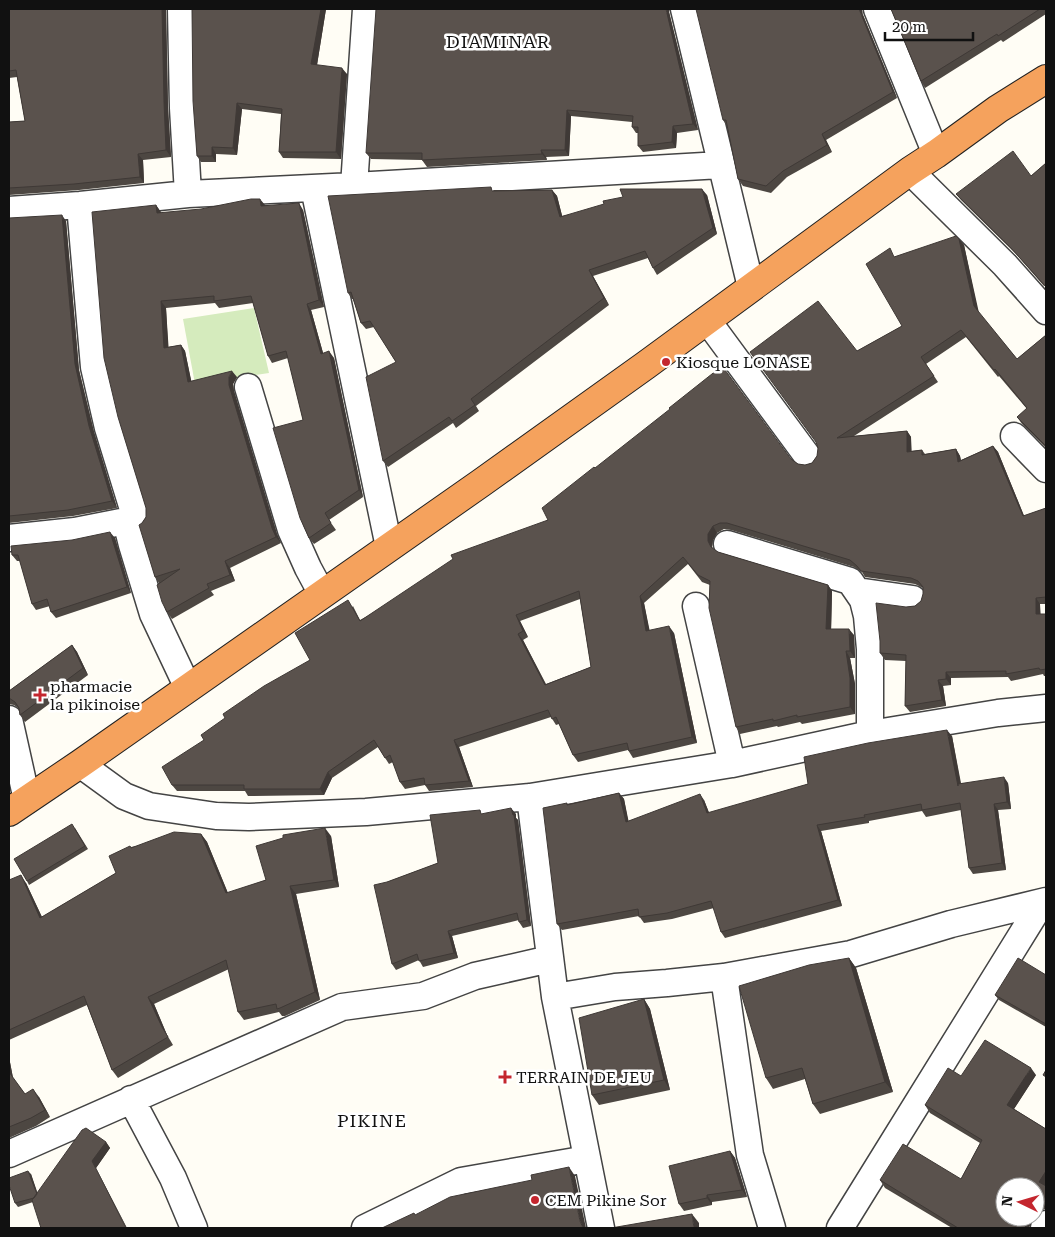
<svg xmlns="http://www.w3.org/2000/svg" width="1055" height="1237" viewBox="0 0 1055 1237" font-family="'Roboto Serif',serif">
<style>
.grass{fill:#d5ebbd}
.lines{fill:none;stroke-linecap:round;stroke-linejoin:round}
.street-casing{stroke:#444;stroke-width:29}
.highway-casing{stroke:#222;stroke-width:30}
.street{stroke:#fff;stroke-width:26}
.highway{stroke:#f5a25d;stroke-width:28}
.wall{fill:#4d4742;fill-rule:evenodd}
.shaded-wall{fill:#3f3936}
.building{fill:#5a524d;stroke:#3f3936;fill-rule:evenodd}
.poi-dot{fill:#c4262e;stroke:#fff;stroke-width:2}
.labels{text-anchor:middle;stroke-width:5;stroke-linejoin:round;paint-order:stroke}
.poi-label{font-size:16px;fill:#111;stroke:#fff;text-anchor:start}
.neighbourhood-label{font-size:18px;letter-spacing:1px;fill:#111;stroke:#fff}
</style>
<rect width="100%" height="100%" fill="#fffdf5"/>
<!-- grass -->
<path class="grass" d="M254,308L269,373L195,384L183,319Z"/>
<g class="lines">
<defs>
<path id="street" d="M181,9L183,108L188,194
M684,9L751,287
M877,9L936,154
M910,171L1005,265L1046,311
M354,186L366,9
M314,188L389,547
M9,210L80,205L188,194L354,186L721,165
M707,320L808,457
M248,387L291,530L308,568L322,594
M1014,436L1046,469
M126,521L132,545L153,614L188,688
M9,538L75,531L136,519L108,428L94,367L80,205
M727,544L850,581L863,600L867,616L870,649V734
M857,591L913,599
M696,606L732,764
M9,719L27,800
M80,764L124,796L149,806L216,816L249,817L366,812L530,797L732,764L870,734L998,713L1046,708
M530,797L555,997L601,1228
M724,977L750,1155L772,1228
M555,997L615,987L667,983L724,977L851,954L951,924L1046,901
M131,1099L173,1178L194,1228
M9,1154L342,1007L423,996L475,976L550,959
M365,1228L461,1181L587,1159
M840,1228L1042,902
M1044,1228L1046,1224"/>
<path id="highway" d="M9,812L80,764L481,483L646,365L910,171L936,154L998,109L1046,79"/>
</defs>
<!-- street casing -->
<use href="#street" class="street-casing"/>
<!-- highway casing -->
<use href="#highway" class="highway-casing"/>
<!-- street -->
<use href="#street" class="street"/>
<!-- highway -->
<use href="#highway" class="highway"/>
</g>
<!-- wall -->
<path class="wall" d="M9,9H166L168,108L171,157L143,160L144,183L79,190L9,195V122L25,121L17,77L9,78Z
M192,9H326L317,65L347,74L341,159L283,158L279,152L281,114L242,109L237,155L216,154V162H201L197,156Z
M891,9H1046V14L1003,42L1001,40L925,88L921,81Z
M669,12L698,130L677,133L676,148L643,152L638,146V133H636L632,127V122L571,116L569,156L546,157L547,160L427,167L422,160L371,159L366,153Z
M863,15L897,98L826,140L832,152L787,177L771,193L743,186L738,179L727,126L723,120Z
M1046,163V288L1045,285L1044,286L1016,254L961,200L956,194L1031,176Z
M494,190H552L557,196L562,216L707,195L717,234L657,275L653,268L648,258L593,276L609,305L476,406L479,411L456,428L453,423L388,467L383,461L396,362L374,327L366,329L361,323L353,299H352L348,293Z
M156,205L161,213L265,205L303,210L324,307L311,310L323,353L334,358L363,497L329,520L336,530L314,544L309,538L303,420L288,358L272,363L268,356L253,303L219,308L215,303L166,308L168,347L181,345L185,351L191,381L237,377L233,384L234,391L277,534L281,543L230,568L235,581L211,591L214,595L172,619L167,612L159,583L155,577L142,523L146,517Z
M9,218L66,221L79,370L94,432L117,508L73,516L9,523Z
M959,239L964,245L978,312L1017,359L1046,335V448L1022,424L1017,417L1027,409L999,376L998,377L966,337L926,364L938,382L854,436L907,431L911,437V451L922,450L925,454L956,449L960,456L961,460L993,446L998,452L1024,516L1046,508V604H1040V614H1046V676H1044L1043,674L1011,681L1008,677L951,678V685L943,686L946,706L910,712L905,706L906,661L885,660L880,653L906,607L915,606L921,601L923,594V588L915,584L865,577L862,572L854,567L731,530L724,529L717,533L713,540L712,547L713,549L718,552L828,585L832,591L831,629L854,635L855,658H850L855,684V714L802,724L800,722L778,727L777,726L740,734L736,727L710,585L702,582L688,564L644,603L649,630L674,633L697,743L633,758L628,750L578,762L573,755L559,724L556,725L551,717L459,747L473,787L429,791L425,785L405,789L400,782L393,762L389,764L378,747L332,778L324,795L248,796L245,791H177L172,785L204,740L310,660L353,606L360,620L548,520L595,468L791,459L798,464L805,465L812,463L817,456L857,351L902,326L895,257ZM580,599L591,667L546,684L523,640L528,637L520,621Z
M115,538L131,593L56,618L51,612L50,606L36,610L32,604L20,561H17L12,555Z
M72,645L77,652L88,675L25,722L20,715L18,708L14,705L9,704V691Z
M952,736L961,783H1008L1011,809L998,810L1006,870L973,874L969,868L961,810L926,817L922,811L869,821V823L821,831L842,906L725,938L721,932L714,908L672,919L644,923L639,916L562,930L557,924L567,804L619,793L624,799L628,821L704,800L709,813L808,784Z
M482,814H516V818L518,820L531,926L523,928L519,922V920L452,936L458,958L423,967L419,960L396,970L392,964L387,882L438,863Z
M75,828L88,849L29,885L27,881Z
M201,834L207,842L228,893L266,880L331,836L339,887L296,894L320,1000L285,1016H282L279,1012L244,1020L238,1012L229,969L154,1004L167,1035L173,1045L118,1078L112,1070L87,1005L9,1040V880L26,883L42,917L116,873L131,847Z
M849,958L856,968L893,1092L820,1114L813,1104L805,1079L773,1089L766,1078Z
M1046,975V1027L999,1000L995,995Z
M644,999L650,1009L670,1090L599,1105L592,1095Z
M9,1057L13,1078L25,1094L39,1097L50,1117L36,1126L9,1138Z
M1036,1075L1014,1109L1046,1129V1209L1038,1211L1035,1215V1187L1029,1228H952L885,1188L880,1180L961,1179L980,1143L930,1113L925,1105L961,1076Z
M106,1142L110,1148L96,1168L33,1202L18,1207L15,1203L31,1174L37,1193Z
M730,1151L735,1158L747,1197L712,1202V1205L684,1211L679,1204Z"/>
<!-- shaded-wall -->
<path class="shaded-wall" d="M162,9H166L168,108L171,157L166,150L164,102Z
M321,9H326L316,71L311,64Z
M666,9H670L669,12L698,130L693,124Z
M859,9H862L863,15L897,98L893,92Z
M342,68L347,74L341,159L336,152Z
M237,103L242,109L237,155L233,148Z
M567,110L571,116L569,156L565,150Z
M673,126L677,133L676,148L672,142Z
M822,134L826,140L832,152L827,145Z
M212,147L216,154V162L212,156Z
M541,150L546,157L547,160L542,154Z
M138,154L143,160L144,183L140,177Z
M702,189L707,195L717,234L713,228Z
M552,190L557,196L564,223L560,217Z
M260,199L265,205L266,213L261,206Z
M299,203L303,210L324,307L319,300Z
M156,205L161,212V220L157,213Z
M62,215L66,221L79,370L94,432L117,508L112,501L89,426L75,364Z
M959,239L964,245L979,313L974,306Z
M589,270L593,276L609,305L604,298Z
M161,301L166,308L169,354L164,348Z
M307,304L311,310L325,360L321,354Z
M181,345L185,351L193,389L188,382Z
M329,351L334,358L363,497L359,490Z
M232,371L237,377L233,384L234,391L277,534L281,543L276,537L272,528L229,385V377Z
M907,431L911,437L912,458L907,452Z
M993,446L998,452L1027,523L1023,516Z
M956,449L960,456L962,468L958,462Z
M713,526L717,533L713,540L712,547L716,554L708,541V534Z
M110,532L115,538L131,593L127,587Z
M225,561L230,568L235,581L230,575Z
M828,585L832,591L831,635L826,629Z
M640,596L644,603L651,637L646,631Z
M1036,598L1040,604L1041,620L1036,614Z
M516,615L520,621L528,637L523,631Z
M669,626L674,633L697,743L692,737Z
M849,629L854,635L855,658L850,651Z
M518,634L523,640L549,691L545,685Z
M72,645L77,652L88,675L83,668Z
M846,651L850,658L855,684V714L850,707Z
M946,672L951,678V685L946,679Z
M938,680L943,686L946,706L942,700Z
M947,730L952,736L962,792L958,786Z
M454,740L459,747L473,787L469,781Z
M328,772L332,778L324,795L320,789Z
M1004,777L1008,783L1011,809L1007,802Z
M619,793L624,799L630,828L626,822Z
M700,794L704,800L712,820L707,813Z
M994,804L998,810L1006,870L1002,863Z
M511,808L516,814V818L518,820L531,926L527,920Z
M817,825L821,831L842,906L838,900Z
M325,828L331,836L339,887L334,880Z
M201,834L207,842L231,901L226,893Z
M21,875L26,883L46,926L40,918Z
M290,886L296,894L320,1000L315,992Z
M448,931L452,936L458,958L454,953Z
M849,958L856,968L893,1092L885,1082Z
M148,997L154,1004L167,1035L173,1045L162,1027Z
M644,999L650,1009L670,1090L664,1080Z
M9,1057L13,1078L9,1072Z
M1031,1068L1036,1075L1012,1112L1007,1105Z
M33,1089L39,1097L50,1117L45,1110Z
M106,1142L110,1148L96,1168L127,1228H126L92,1161Z
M730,1151L735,1158L747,1197L742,1190Z
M569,1167L575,1176L586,1228H583L580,1221Z
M28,1171L31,1174L40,1200L38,1196Z
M1046,1171V1186L1039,1182Z
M707,1195L712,1202V1205L707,1198Z
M1035,1207L1038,1211L1035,1215Z
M692,1214L699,1223V1228H694Z
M1025,1217H1033L1029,1228H1026L1024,1221Z"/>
<!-- building -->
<path class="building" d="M9,9H162L164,102L166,150L138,154L140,177L74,184L9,188V122L25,121L16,70L9,71Z
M192,9H321L311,64L342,68L336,152H279L282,109L237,103L233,148L212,147V156H197L193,101Z
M376,9H666L693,124L673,126L672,142L638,146V127H632L633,116L567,110L565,150H541L542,154L422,160V153H366Z
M696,9H859L893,92L822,134L827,145L783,171L766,186L738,179L726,120H723Z
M891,9H1040L998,36L997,34L921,81Z
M1013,151L1031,176L1046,163V287L1011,248L956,194Z
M491,187L492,191L552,190L560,217L604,204L603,201L623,197L620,189H702L713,228L653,268L645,251L589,270L604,298L471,399L475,405L452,421L449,417L383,461L366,377L396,362L370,321L361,323L351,292L348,293L328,196Z
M251,199H260L261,206L299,203L319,300L307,304L321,354L329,351L359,490L325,513L331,523L309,538L300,518L273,428L303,420L286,351L268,356L251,296L214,301V296L161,301L164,348L181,345L188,382L232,371L229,377V385L272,528L276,537L225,561L230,575L207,584L209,588L167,612L162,602L157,585L180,569L155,577L139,525L142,523L146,517V508L118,417L104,358L92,212L156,205L157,213L201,209Z
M62,215L75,364L89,426L112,501L68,510L9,516V218Z
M956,236L959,239L974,306L1017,359L1046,335V446L1017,417L1027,408L995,369L994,370L961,330L921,357L934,376L837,438L907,431V452L922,450V455L956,449L958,462L993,446L1023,516L1046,508V597L1036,598V614H1046V669L1040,670L1039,668L1006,674V671L946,672V679L938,680L942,700L905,706L906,655L880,653V641L876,603L906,607L915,606L921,601L923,594V587L918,581L911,578L861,571L857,566L850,560L727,523H720L713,526L708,534V541L711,547L718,552L828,585L826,629H849L850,651H846L850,678V707L797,717V715L773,721V719L736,727L709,608L710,581L698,575L683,557L640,596L646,631L669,626L692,737L629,751L627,743L573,755L556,717L552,719L548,710L454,740L469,781L425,785L424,778L400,782L390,755L385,758L374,740L328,772L320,789H244V785H172L162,767L204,740L201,735L225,718L223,714L264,686L310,660L295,633L348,600L360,621L453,559L451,555L548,520L542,508L594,467L595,468L670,409L669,408L722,366L791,459L798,464L805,465L812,463L817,456L818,448L816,442L750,352L818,301L857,351L902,326L866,264L890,248L894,257ZM579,591L591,667L545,685L518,634L523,631L516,615Z
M110,532L127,587L51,612L47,599L32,604L18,555H12L11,546L72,540Z
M72,645L83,668L20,715L19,708L15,702L9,698V691Z
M947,730L958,786V784L1004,777L1007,802L994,804L1002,863L969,868L960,803L922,810L921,804L864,815L865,817L817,825L838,900L721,932L711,901L667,913L639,917L638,909L557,924L543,808L567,803V805L619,793L626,822L700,794L707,813L808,784L804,757L868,743Z
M511,808L513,815H514L527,920L519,922L517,913L448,931L454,953L419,961L417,954L392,964L374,885L387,882L438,863L430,815L480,810L481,814Z
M72,824L85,846L27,881L14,859Z
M325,828L334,880L290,886L315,992L280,1008L277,1009L276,1004L238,1012L226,960L148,997L162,1027L168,1037L112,1070L84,996L9,1030V880L21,875L40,918L116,873L109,856L130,846L131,848L174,832L201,834L226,893L266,880L256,846L283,838V835Z
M849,958L885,1082L813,1104L802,1068L766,1078L739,986L809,965Z
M1018,958L1046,975V1024L995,995Z
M644,999L664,1080L592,1095L579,1018Z
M985,1040L1031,1068L1007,1105L1046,1129V1171L1039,1182L1046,1186V1203L1041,1202L1035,1204V1187H1005V1217H1025L1024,1221L1026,1228H958L880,1180L903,1144L961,1179L982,1140L925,1105L948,1068L961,1076Z
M1046,1070V1077L1043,1075Z
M9,1072L25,1094L33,1089L45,1110L31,1118L9,1127Z
M86,1128L106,1142L92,1161L126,1228H41L32,1200L82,1130Z
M730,1151L742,1190L707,1195V1198L679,1204L669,1166Z
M569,1167L580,1221L583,1228H382L414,1213L415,1215L450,1197L532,1180L531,1175Z
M28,1171L37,1194L34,1198L15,1203L9,1185V1178Z
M692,1214L694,1228H611Z"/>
<!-- markers -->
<g class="poi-dot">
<circle cx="666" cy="362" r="5"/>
<path d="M37.5 687.5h5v5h5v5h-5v5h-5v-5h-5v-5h5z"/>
<path d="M502.5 1069.5h5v5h5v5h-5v5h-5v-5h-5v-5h5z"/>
<circle cx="535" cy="1200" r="5"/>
</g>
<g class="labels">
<!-- poi labels -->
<g class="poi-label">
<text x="676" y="368">Kiosque LONASE</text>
<text x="50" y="692">pharmacie<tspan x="50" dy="18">la pikinoise</tspan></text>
<text x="516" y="1083">TERRAIN DE JEU</text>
<text x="545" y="1206">CEM Pikine Sor</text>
</g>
<!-- neighbourhood labels -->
<g class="neighbourhood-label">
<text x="498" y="48">DIAMINAR</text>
<text x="372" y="1127">PIKINE</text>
</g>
</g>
<!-- border -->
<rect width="1055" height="1237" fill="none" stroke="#111111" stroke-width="20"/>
<!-- north arrow -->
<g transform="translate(1020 1202) rotate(275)"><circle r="24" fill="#ffffff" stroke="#a0a0a0"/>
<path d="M0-4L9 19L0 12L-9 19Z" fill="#c4262e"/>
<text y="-8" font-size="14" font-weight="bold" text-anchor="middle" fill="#111111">N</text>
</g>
<!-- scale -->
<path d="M885 32v8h88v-8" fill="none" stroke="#111111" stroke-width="2.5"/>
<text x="892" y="32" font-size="15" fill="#111111" stroke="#ffffff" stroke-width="4" paint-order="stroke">20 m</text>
</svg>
